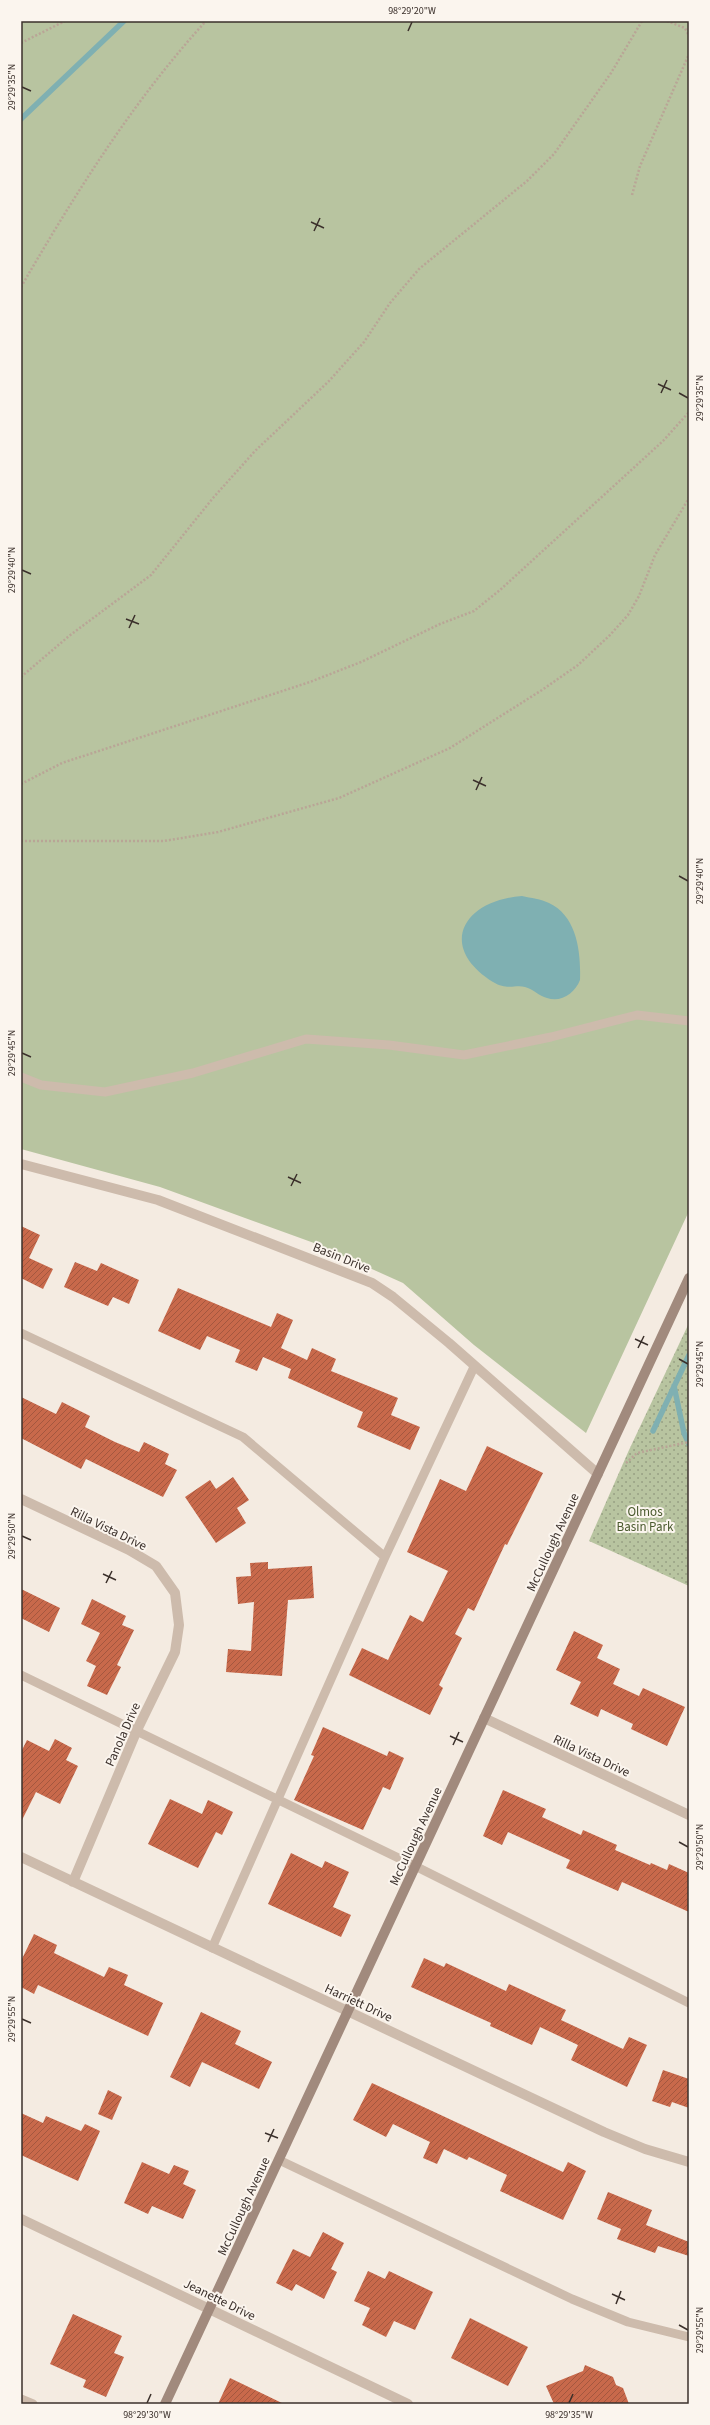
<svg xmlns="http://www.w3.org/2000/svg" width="710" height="2425" viewBox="0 0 710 2425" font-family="'Source Sans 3',sans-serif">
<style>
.grass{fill:#b8c4a0}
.park{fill:url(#park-dots)}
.water{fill:#7fb0b2}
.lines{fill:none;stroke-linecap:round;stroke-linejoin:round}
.stream{stroke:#7fb0b2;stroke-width:5.5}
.building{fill:url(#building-hatch)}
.path{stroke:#b9a596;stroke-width:2.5;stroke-dasharray:2 2;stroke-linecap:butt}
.service{stroke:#cdbbac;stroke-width:9}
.minor{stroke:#cdbbac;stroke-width:10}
.secondary{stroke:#a18a7d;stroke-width:10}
.ticks{fill:none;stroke:#3b302b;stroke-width:1.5}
.labels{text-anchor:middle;stroke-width:4;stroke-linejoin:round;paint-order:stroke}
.street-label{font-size:13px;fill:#3b302b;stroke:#fbf5ee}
.park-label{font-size:13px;fill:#4a5a2e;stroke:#fbf5ee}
.neatline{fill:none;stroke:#3b302b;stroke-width:1.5}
.ticks-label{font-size:10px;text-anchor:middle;fill:#3b302b}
</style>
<defs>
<pattern id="park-dots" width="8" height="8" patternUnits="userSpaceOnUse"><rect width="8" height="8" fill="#b8c4a0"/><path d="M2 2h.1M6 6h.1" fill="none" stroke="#97a083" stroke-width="1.8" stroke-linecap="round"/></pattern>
<pattern id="building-hatch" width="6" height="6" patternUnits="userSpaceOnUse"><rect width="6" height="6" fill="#c8694b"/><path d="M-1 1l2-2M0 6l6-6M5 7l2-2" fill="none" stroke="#a4573f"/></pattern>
</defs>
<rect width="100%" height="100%" fill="#f4ebe1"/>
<!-- grass -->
<path class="grass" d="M21,21H689V1211L586,1433L474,1345L403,1283L314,1243L160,1187L21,1149Z"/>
<!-- park -->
<path class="park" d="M689,1323V1586L589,1541L629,1450Z"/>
<!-- water -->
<path class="water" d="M522,896C531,898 541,899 549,903C577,916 581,952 580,980C575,993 561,1003 547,998C539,996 533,989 525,987C515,984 508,991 493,982C436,946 464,900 522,896Z"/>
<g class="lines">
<!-- stream -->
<path class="stream" d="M21,119L124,21
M674,1386L684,1433L689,1444
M653,1431L689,1355"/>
</g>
<!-- building -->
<path class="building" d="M21,1226L40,1235L29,1258L53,1269L43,1289L21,1278Z
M75,1262L97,1271L101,1263L139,1280L129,1304L113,1297L108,1306L64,1287Z
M178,1288L271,1327L277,1313L293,1320L281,1348L307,1360L312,1348L336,1359L331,1371L398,1398L391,1415L420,1427L410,1450L357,1427L363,1412L288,1378L291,1369L263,1357L257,1371L235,1362L240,1350L207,1336L200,1350L158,1331Z
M21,1397L56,1414L62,1402L90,1416L85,1427L115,1442L139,1452L144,1442L169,1454L165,1464L177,1470L163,1497L86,1459L81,1469L21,1438Z
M487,1446L543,1473L507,1545L505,1544L474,1611L468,1608L455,1634L462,1638L439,1685L443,1688L430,1715L349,1675L362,1648L388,1660L410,1615L423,1622L448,1571L407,1552L440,1479L466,1491Z
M233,1477L249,1500L237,1508L246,1523L216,1543L185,1497L210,1480L216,1489Z
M268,1562V1569L312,1566L314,1598L288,1600L282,1676L226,1672L228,1649L251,1651L254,1602L238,1604L236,1577L251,1576L250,1563Z
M21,1589L60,1608L49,1632L21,1618Z
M92,1599L126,1616L122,1625L134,1630L117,1665L121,1667L107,1695L87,1686L96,1666L86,1661L100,1633L81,1624Z
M574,1631L603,1645L597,1658L620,1669L613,1684L639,1696L643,1688L685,1707L667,1746L631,1729L633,1724L601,1709L598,1717L570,1704L581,1682L556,1670Z
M323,1727L387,1756L389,1751L404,1758L390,1790L383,1787L363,1830L294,1800L314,1756L311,1755Z
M55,1739L72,1748L66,1760L78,1766L60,1804L36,1792L21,1822V1752L27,1740L49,1751Z
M503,1790L546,1809L542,1817L581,1835L583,1830L617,1845L615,1850L650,1865L651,1863L667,1870L669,1864L689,1873V1912L622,1882L618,1891L566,1868L570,1860L508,1832L502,1845L483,1836Z
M170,1799L202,1814L208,1800L233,1812L222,1835L216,1832L198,1868L148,1844Z
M291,1853L322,1868L325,1861L349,1872L333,1907L351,1915L341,1937L268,1904Z
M34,1934L57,1945L54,1953L104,1977L109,1967L128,1975L124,1985L163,2003L148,2036L38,1985L34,1994L21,1987V1961Z
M424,1958L444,1967L446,1963L506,1991L509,1984L566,2010L561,2020L623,2049L629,2037L647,2045L627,2087L571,2060L578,2045L540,2027L532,2045L490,2026L491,2023L411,1987Z
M201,2012L241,2031L235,2044L272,2062L259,2089L202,2062L190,2087L170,2077Z
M663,2070L689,2079V2108L672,2102L670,2107L652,2101Z
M372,2083L563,2172L568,2162L586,2171L563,2220L500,2191L507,2175L469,2157L467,2160L444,2149L437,2164L423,2158L430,2142L393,2124L386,2137L353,2120Z
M108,2090L122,2097L112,2120L98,2114Z
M21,2113L43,2123L46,2116L81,2131L85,2124L100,2131L78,2181L21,2155Z
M142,2162L169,2174L174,2165L189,2171L183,2184L196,2190L183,2219L152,2206L148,2214L124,2203Z
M608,2192L652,2210L646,2225L689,2242V2256L658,2246L655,2253L617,2239L621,2229L597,2219Z
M323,2232L344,2243L331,2269L337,2272L324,2299L296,2284L292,2291L276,2283L293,2249L310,2257Z
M368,2271L385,2279L389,2271L433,2292L415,2330L394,2321L386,2337L362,2325L370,2308L354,2301Z
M73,2314L122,2336L114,2353L124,2357L106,2397L83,2387L86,2380L50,2364Z
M470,2318L528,2347L508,2386L451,2358Z
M585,2365L613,2377L616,2385L623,2388L629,2404H554L546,2386L583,2371Z
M230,2378L284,2404H218Z"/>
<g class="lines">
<!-- path -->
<path class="path" d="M667,21L685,28L689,36
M21,43L65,21
M632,195L640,166L689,54
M21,287C75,194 133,101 206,21
M21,677L69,636L151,575L213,498L255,451L329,381L364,342L390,303L419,269L527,181L554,154L611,73L642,21
M21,784L62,763L310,682L361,662L440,624L474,611L500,590L663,441L689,412
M21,841H164L218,832L339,798L450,748L542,690L578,665L610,635L628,615L639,596L655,555L689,498
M626,1463L637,1453L689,1442"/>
<!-- service -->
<path class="service" d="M21,1077L41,1085L105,1092L193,1073L306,1039L389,1045L464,1055L551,1037L637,1015L689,1021
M21,1333L243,1437L385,1557
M21,1675L415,1866L689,2003
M212,1948L385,1557L474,1367
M279,2160L572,2299L628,2322L689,2337
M21,2399L33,2404"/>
<!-- minor -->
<path class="minor" d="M21,1164L158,1200L372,1283L393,1297L449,1343L598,1474
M21,1499L129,1550L156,1566L175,1593L179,1625L175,1652L137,1730L73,1882
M484,1718L689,1815
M21,1857L604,2132L645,2149L689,2162
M21,2219L408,2404"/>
<!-- secondary -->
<path class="secondary" d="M165,2404L689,1278"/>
</g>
<!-- ticks -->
<path class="ticks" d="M408,31L412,22M22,87L31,91M311,222L324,228M314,231L320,218M658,384L671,390M661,393L667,380M679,393L688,398M22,570L31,574M126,619L139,624M129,628L135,615M473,780L486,786M476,790L482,777M679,876L688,881M22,1053L31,1057M288,1177L301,1183M291,1186L297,1174M635,1339L648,1345M638,1348L644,1336M679,1359L688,1364M22,1536L31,1540M103,1574L116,1580M106,1583L112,1571M450,1736L463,1742M453,1745L459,1732M679,1842L688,1847M22,2019L31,2023M265,2133L278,2138M268,2142L274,2129M612,2294L625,2300M616,2304L621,2291M679,2325L688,2330M147,2403L151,2394M569,2403L573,2394"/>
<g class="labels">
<!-- street labels -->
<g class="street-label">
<text transform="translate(342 1257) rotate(22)" y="5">Basin Drive</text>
<text transform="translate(109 1528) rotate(26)" y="5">Rilla Vista Drive</text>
<text transform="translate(552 1542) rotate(-65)" y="5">McCullough Avenue</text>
<text transform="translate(122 1734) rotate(-66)" y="5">Panola Drive</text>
<text transform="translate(592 1755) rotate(25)" y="5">Rilla Vista Drive</text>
<text transform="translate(415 1836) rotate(-65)" y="5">McCullough Avenue</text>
<text transform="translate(359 2002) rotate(25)" y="5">Harriett Drive</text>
<text transform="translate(243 2206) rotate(-65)" y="5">McCullough Avenue</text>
<text transform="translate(220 2299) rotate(26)" y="5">Jeanette Drive</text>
</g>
<!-- park labels -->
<g class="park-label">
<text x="645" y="1516">Olmos<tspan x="645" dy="15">Basin Park</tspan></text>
</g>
</g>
<!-- border -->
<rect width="710" height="2425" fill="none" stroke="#fbf5ee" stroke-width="44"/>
<rect x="22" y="22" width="666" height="2381" class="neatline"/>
<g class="ticks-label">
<text x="412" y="14">98°29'20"W</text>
<text transform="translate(11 87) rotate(-90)" y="4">29°29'35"N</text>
<text transform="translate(699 398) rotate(-90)" y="4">29°29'35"N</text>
<text transform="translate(11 570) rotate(-90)" y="4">29°29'40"N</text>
<text transform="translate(699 881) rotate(-90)" y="4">29°29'40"N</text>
<text transform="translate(11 1053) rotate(-90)" y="4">29°29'45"N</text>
<text transform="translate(699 1364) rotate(-90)" y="4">29°29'45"N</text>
<text transform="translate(11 1536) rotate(-90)" y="4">29°29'50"N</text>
<text transform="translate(699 1847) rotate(-90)" y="4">29°29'50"N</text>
<text transform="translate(11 2019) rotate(-90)" y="4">29°29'55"N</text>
<text transform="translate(699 2330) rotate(-90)" y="4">29°29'55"N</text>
<text x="147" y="2418">98°29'30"W</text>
<text x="569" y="2418">98°29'35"W</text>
</g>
</svg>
